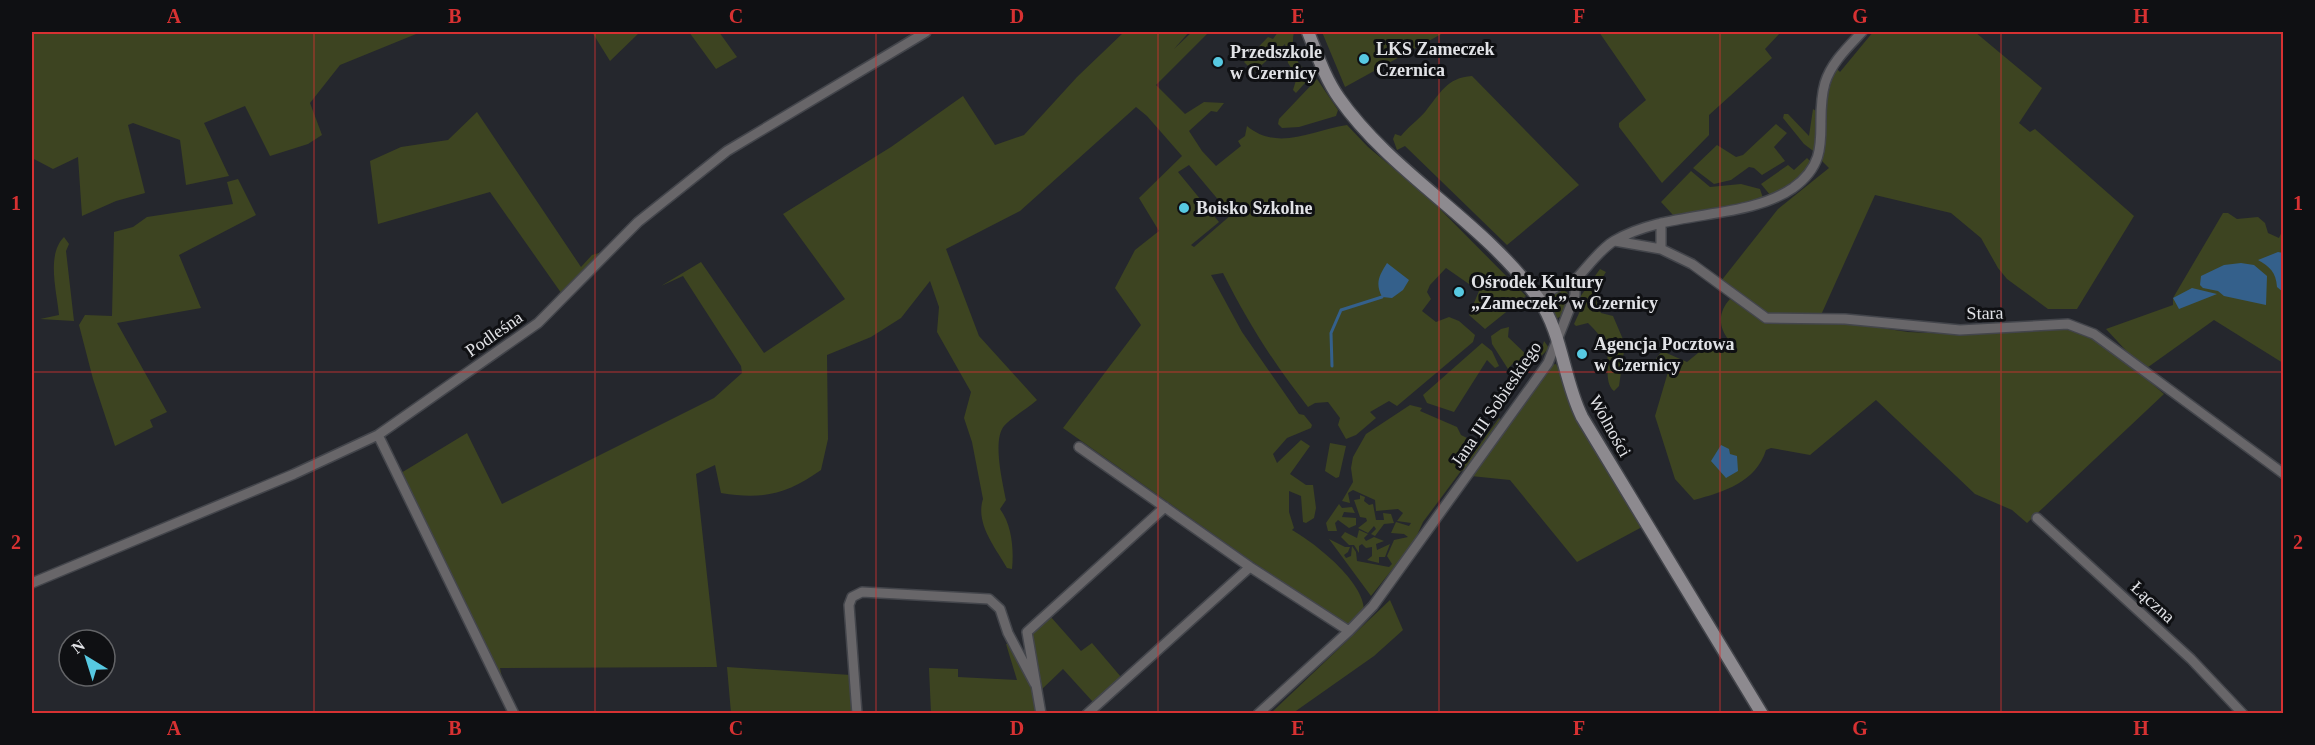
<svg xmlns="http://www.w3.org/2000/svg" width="2315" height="745" viewBox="0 0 2315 745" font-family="'Times New Roman',serif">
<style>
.green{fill:#3d4421;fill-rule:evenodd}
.water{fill:#34608b}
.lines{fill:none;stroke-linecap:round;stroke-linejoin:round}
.stream{stroke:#34608b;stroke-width:3}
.street-casing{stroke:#43454b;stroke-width:12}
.secondary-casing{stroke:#43454b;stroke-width:15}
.street{stroke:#686669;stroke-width:9}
.secondary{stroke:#8d8a8f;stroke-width:12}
.grid{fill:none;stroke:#d73132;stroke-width:1.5;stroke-opacity:0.55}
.poi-dot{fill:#57c9e2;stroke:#0f1013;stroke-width:2}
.labels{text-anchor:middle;stroke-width:6;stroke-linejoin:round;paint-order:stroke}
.poi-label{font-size:18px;font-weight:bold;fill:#e1e2e6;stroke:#0f1013;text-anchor:start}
.street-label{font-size:18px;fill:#e1e2e6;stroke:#0f1013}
.neatline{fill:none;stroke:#d73132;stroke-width:2}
.grid-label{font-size:20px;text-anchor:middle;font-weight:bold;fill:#d73132}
</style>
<rect width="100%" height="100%" fill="#25272d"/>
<!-- green -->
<path class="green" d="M32,32H421L340,65L310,103L322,135L308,144L270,156L245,106L204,123L229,176L186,185L180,140L133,123L128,125L145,193L116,201L82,216L78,157L53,169L32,158Z
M592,32H640L610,61Z
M689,32H719L737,57L716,69Z
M1124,32H1189L1174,49L1192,32H1209L1156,85L1185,114L1204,102L1224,103L1217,112L1211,111L1189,131L1202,151L1216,166L1241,146L1238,141L1245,136L1247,126C1278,152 1312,130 1347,125L1368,147L1428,197L1526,296L1485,329L1469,315L1479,291L1446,268L1430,285L1427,292L1431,299L1422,311L1436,322L1449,317L1459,321L1475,335L1473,342L1397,406L1389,401L1370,412L1376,418L1356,435L1346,439L1338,425L1340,418L1328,402L1315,403L1308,407C1274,364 1247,321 1223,273L1211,275L1242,332L1299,414L1304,415L1312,425L1311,428L1287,438L1273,454L1277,463L1301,440L1310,446L1290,474L1306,485H1313L1316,508L1314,518L1306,523L1303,522L1301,496L1289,491V512L1294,528L1292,530C1315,543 1366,583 1364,612L1350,624L1345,623L1250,560L1063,428L1141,325L1115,288L1135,250L1159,231L1139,198L1182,156L1147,116L1136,107L1020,211L946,249L979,336L1037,400C1027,409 1012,417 1004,426C992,440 1003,484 1006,500L1000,509C1012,525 1014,550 1012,569L1007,568C996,548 975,524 983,499L972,442L964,418L971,392L937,332L939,307L930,281L901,318L871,337L827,355L828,439L821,470C787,494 763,500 721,493L715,465L696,474L717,667L500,668L505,692L401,473L467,433L502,504L714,398L742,373L741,366L683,276L661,286L701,262L764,353L845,299L783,214L891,147L963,96L995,145L1024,135L1077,77ZM1189,165L1231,215L1194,247L1191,245L1219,222L1178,172Z
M1278,32H1294C1291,44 1294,61 1304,69H1313V74L1296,93L1293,90L1297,77L1288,63L1285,44L1254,72L1244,62L1268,37L1273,39Z
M1322,32H1445L1345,87Z
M1599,32H1781L1765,49L1772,58L1709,115V135L1662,183L1619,127V123L1646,100Z
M1873,32H1975L2042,88L2019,123L2030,132L2035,129L2134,216L2077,309H2048L2007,279L1998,268L1981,238L1951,213L1875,195L1821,315H1768L1721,281L1778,209L1829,168L1822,161C1827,130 1822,96 1837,69L1840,72Z
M1472,76L1579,185L1507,245L1405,146L1397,150L1393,139L1395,134L1401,136C1408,127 1417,121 1425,112C1439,95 1447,77 1472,76Z
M1317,79L1338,110L1336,116L1299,127L1282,128L1278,124L1279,119Z
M1813,109L1819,113L1816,153L1804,144L1783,118L1784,114H1788L1809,136Z
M477,112L581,267L592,255L602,252L564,297L490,192L378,224L370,161L401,147L448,140Z
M1776,124L1787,133L1774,147L1785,161L1762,175L1754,168L1749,167L1731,180L1714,184L1693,168L1717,145L1736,157L1743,155Z
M1807,158L1811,162L1805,173L1771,196L1761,184L1788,165L1794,170Z
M1691,171L1710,187L1741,184L1760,189L1763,198L1748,203L1673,215L1661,202Z
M238,179L256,215L179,255L201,308L117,323L167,412L150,420L153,427L115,446L93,379L79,325L85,315L112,316L114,232L133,227L147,217L233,204L227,182Z
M2223,213H2228L2237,219L2258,217L2265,223L2268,233L2279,238L2283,229V363L2214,320L2144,370L2106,329L2173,305V298Z
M64,237L69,244L66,251L74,321L40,319L59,315C57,292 46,255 64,237Z
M1600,269L1606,272C1597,286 1592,298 1601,313L1613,316L1625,344L1619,386L1614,391C1604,384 1609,362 1607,351C1605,340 1595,330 1588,323L1576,326L1574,324L1580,311V297Z
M1560,289L1567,292L1569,298L1563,315L1556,319L1546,302L1548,298Z
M1730,299L1764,321L1847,323L1908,332L1951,334L2067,329L2089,336L2096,342L2101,340L2164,394L2027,523L2012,510L1975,494L1876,400L1810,455L1771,448L1766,450C1756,482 1724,492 1694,500L1675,479L1655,416L1668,372L1655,360L1662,351L1687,362L1714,340H1729C1718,327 1718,312 1730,299Z
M1509,327L1508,337L1532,360L1541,352L1544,341L1549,348L1528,370L1515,361L1508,369L1492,344L1491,336L1501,329Z
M1482,343L1492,351L1499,366L1495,368L1487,360L1454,412L1427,403L1423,395Z
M1556,364L1642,527L1577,562L1510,480L1471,476L1550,365Z
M1410,405L1422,408L1420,411L1457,427L1461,435L1467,438L1462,445L1473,454L1499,418L1503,421L1468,469L1461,471L1423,522L1414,542L1371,596L1329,539L1345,547H1350L1348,552L1344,555L1346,558L1351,556L1352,546L1356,552L1357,561L1389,567L1392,564L1387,556L1394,540L1408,537L1404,534L1391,533L1396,522L1409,526L1411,523L1397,521L1403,513L1398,509L1376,511L1375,500L1353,490L1348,493L1350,503L1342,501L1353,482L1351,468L1353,457L1366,434Z
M1330,443L1346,446L1339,477L1336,478L1325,471Z
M1360,495L1365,497L1364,501L1369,505L1373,504L1376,520H1384L1383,513L1391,514L1394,523L1384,524L1375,536L1371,534L1376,529L1374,526L1368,533L1358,528L1367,521L1366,518L1360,517L1354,500L1360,499Z
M1339,504L1342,508L1352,507L1355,513L1344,512L1342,517L1356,518V525L1349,528L1338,520L1335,523L1337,531H1328L1326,523Z
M1359,530L1368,534L1364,538L1366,541L1374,537L1384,541L1376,544L1377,550L1390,544L1385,557H1379V563L1367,560L1372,556V547L1366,548L1362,544L1359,546V553L1354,545H1349L1341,537L1345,532L1357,538Z
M1390,600L1403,630L1374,656L1293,713H1271Z
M1050,616L1081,651L1092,643L1121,677L1093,702L1063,669L1041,690L1032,635Z
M1006,644H1010L1032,684L1039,713H931L929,668L958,669V677L1017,680Z
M727,667L851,675L854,713H731Z"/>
<!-- water -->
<path class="water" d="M2278,252L2283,253V292L2277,287C2276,272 2270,267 2258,260Z
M1387,263L1409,280L1403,290L1392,298L1382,297C1375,283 1379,276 1387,263Z
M2241,263L2254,265L2267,276L2266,305L2224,296L2218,291L2203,288L2200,285L2201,276L2224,265Z
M2192,288L2217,294L2179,309L2173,298Z
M1721,445L1729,449L1730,454L1737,456L1738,471L1726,478L1711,461Z"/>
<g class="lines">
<!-- stream -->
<path class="stream" d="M1332,366L1331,333L1341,310L1382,297"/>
<defs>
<path id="street" d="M1661,223V249L1692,264L1766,318L1845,319L1960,330L2068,324L2094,334L2284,474
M1615,241L1661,249
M1537,298L1560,285L1575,280
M378,435L514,714
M1079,447L1250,567L1349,631
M2037,518L2191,659L2243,714
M32,583L294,474L378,435L538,323L638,222L727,151L926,32
M857,714L849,605L852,597L862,592L989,599L1000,609L1008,633L1035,684
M1041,714L1027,632L1165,507
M1087,714L1250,567
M1258,714L1349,631L1373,606L1548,363L1575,295V280C1587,268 1600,249 1614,241C1668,209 1745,221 1793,188C1836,157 1813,124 1825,83C1831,63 1848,47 1862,32"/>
<path id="secondary" d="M1308,32C1317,54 1325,78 1339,98C1392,174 1484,222 1538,298C1563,334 1563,379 1582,417L1762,714"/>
</defs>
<!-- street casing -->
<use href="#street" class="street-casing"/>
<!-- secondary casing -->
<use href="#secondary" class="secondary-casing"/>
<!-- street -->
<use href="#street" class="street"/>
<!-- secondary -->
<use href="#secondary" class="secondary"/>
</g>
<!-- grid -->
<path class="grid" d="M314,32V714M595,32V714M876,32V714M1158,32V714M1439,32V714M1720,32V714M2001,32V714M32,372H2284"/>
<!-- markers -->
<g class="poi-dot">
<circle cx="1364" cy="59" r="6"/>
<circle cx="1218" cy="62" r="6"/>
<circle cx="1184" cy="208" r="6"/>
<circle cx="1459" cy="292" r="6"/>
<circle cx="1582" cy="354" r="6"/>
</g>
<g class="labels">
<!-- poi labels -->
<g class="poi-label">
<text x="1376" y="55">LKS Zameczek<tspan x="1376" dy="21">Czernica</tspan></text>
<text x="1230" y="58">Przedszkole<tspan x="1230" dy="21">w Czernicy</tspan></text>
<text x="1196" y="214">Boisko Szkolne</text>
<text x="1471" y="288">Ośrodek Kultury<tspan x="1471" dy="21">„Zameczek” w Czernicy</tspan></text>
<text x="1594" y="350">Agencja Pocztowa<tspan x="1594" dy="21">w Czernicy</tspan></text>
</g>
<!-- street labels -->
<g class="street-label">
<text transform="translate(1985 313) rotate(-1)" y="6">Stara</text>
<text transform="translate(494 334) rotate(-35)" y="6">Podleśna</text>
<text transform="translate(1496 404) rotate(-56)" y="6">Jana III Sobieskiego</text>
<text transform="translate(1610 426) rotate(61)" y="6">Wolności</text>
<text transform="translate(2153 602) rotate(42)" y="6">Łączna</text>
</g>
</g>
<!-- border -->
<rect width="2315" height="745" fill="none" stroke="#0f1013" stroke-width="66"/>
<!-- north arrow -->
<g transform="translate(87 658) rotate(322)"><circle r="28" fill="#0f1013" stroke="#636467" stroke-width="1.5"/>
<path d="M0-4.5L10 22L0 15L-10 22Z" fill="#57c9e2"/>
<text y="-9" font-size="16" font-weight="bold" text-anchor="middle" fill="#e1e2e6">N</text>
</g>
<rect x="33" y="33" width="2249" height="679" class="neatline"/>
<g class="grid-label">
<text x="174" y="23">A</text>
<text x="455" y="23">B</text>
<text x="736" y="23">C</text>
<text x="1017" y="23">D</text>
<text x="1298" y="23">E</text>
<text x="1579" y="23">F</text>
<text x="1860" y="23">G</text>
<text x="2141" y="23">H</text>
<text x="16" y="210">1</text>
<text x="2298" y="210">1</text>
<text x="16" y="549">2</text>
<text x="2298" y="549">2</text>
<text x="174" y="735">A</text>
<text x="455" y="735">B</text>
<text x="736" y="735">C</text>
<text x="1017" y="735">D</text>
<text x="1298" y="735">E</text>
<text x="1579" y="735">F</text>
<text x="1860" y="735">G</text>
<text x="2141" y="735">H</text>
</g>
</svg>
